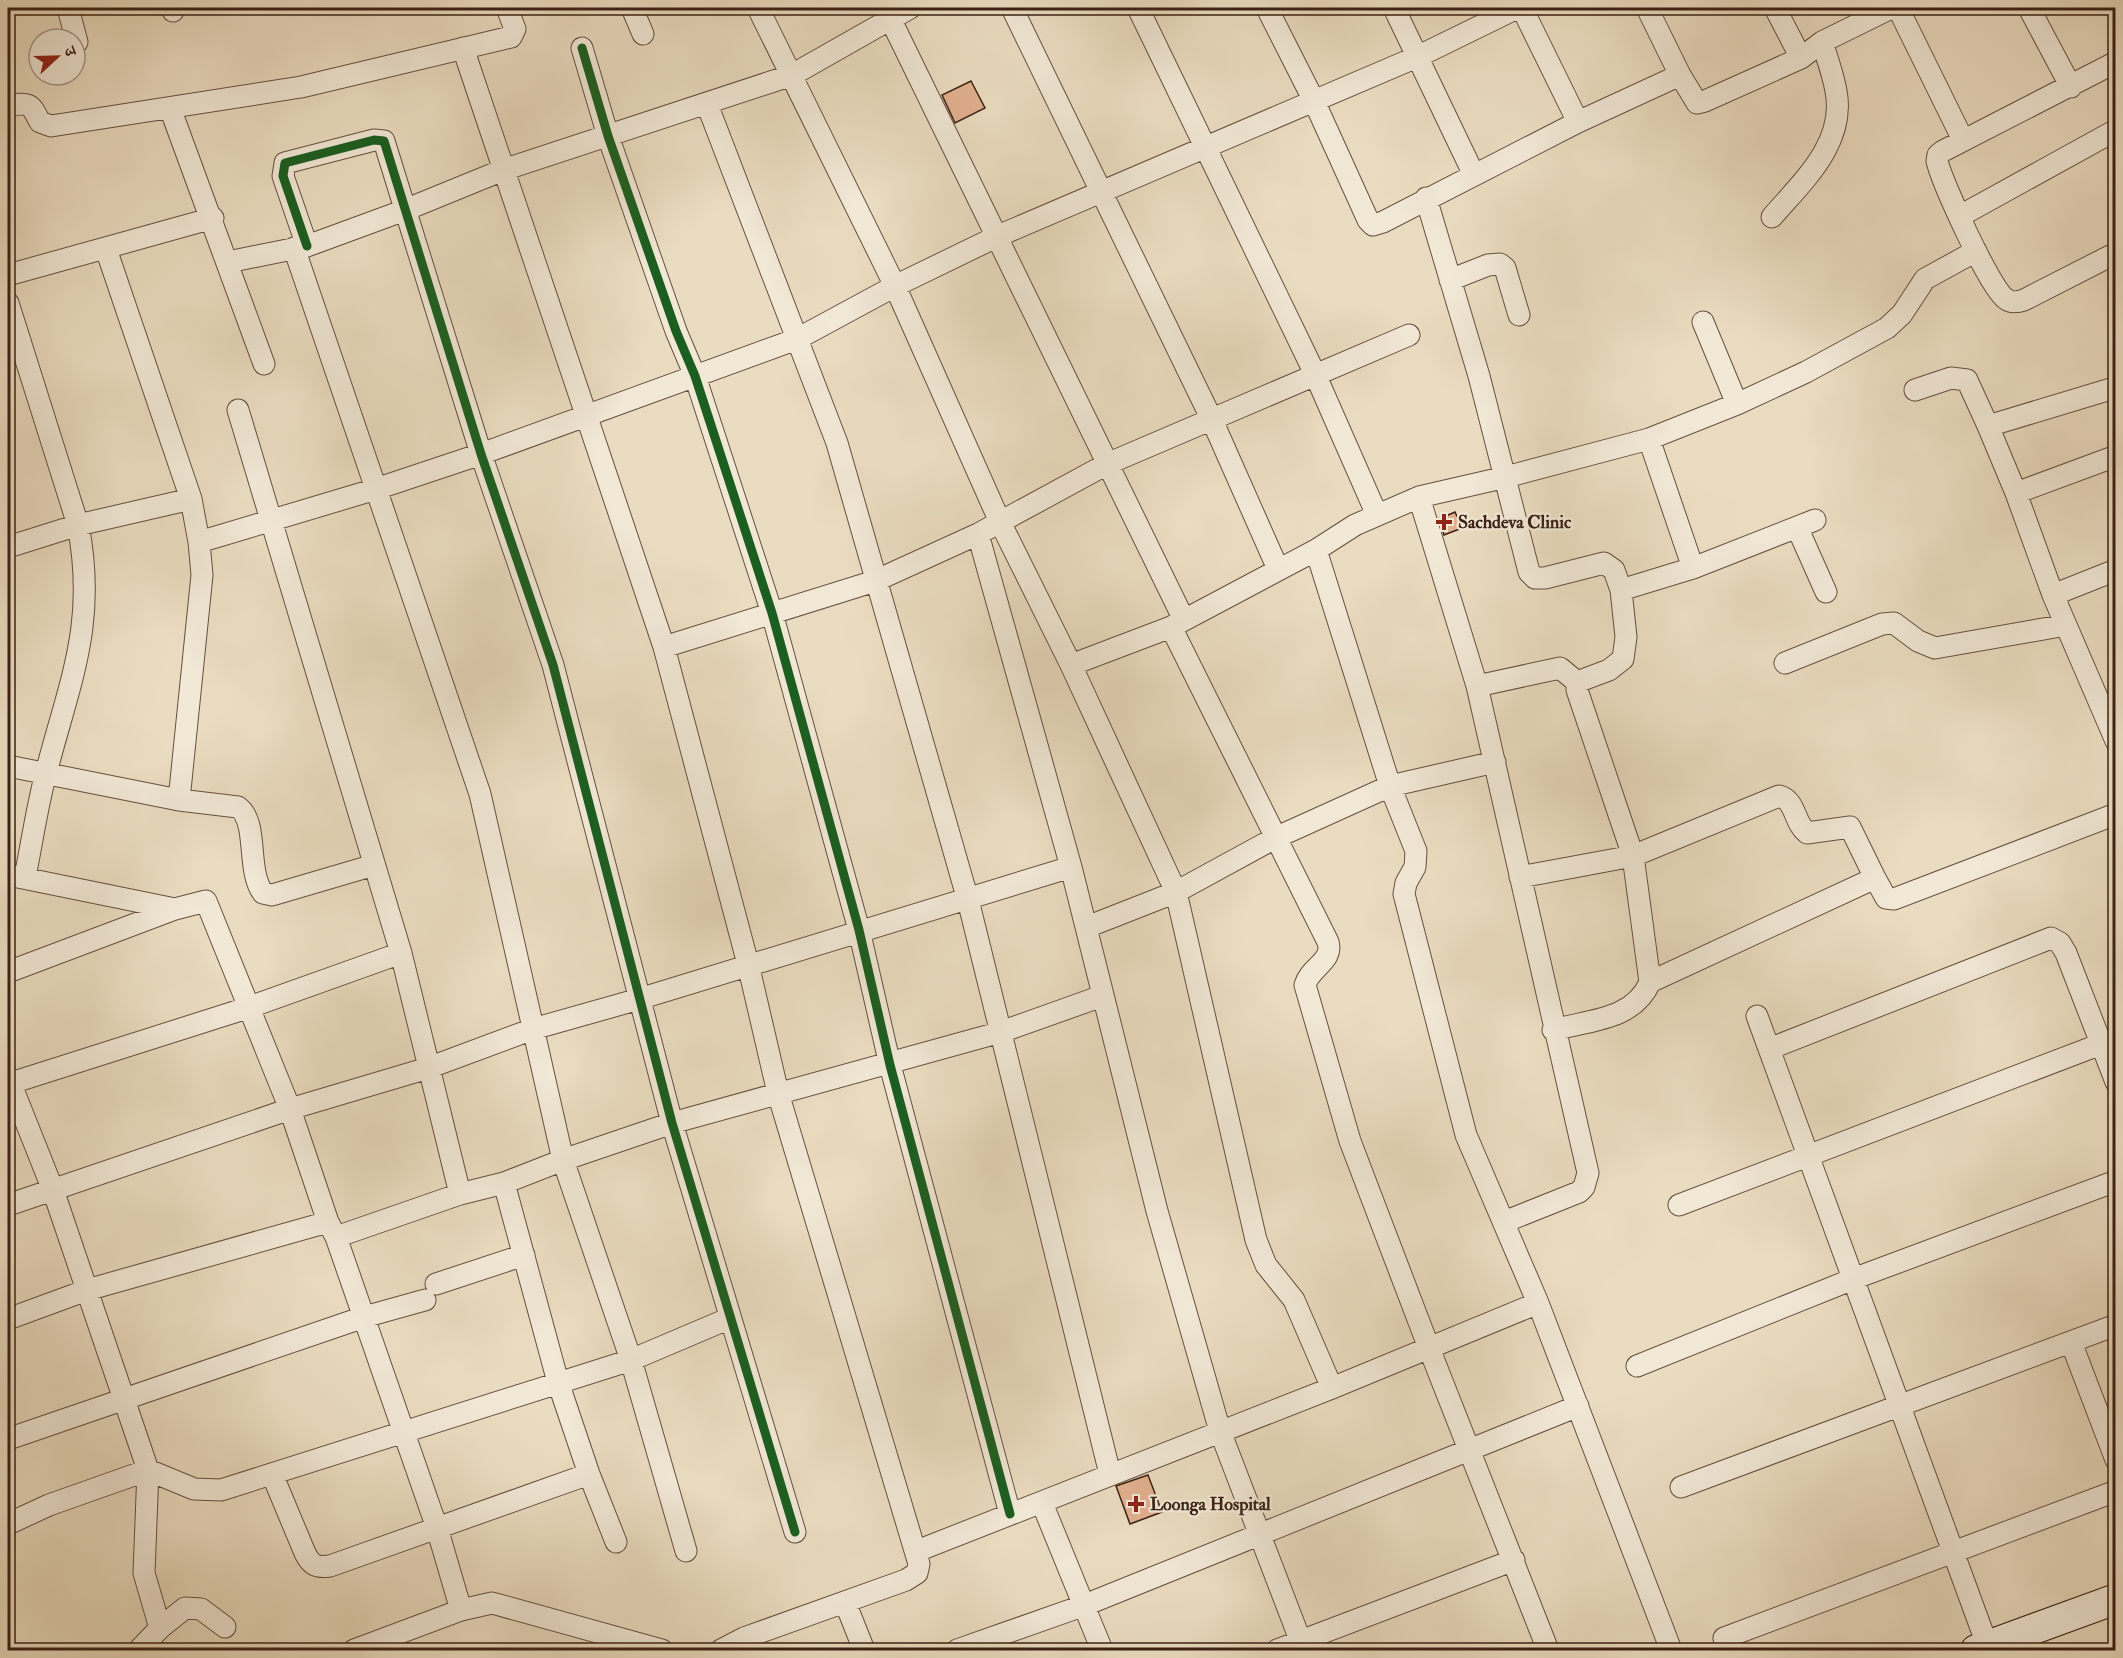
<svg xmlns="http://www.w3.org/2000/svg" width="2123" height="1658" viewBox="0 0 2123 1658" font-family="'IM FELL Double Pica','Noto Serif Devanagari',serif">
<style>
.building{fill:#e1b08f;stroke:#3b2015;stroke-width:1.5}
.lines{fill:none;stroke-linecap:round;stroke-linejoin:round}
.street-casing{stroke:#674f40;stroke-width:23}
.secondary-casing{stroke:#3b2015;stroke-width:32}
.street{stroke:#f1e8d6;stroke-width:21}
.secondary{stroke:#f1e8d6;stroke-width:30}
.cycleway-casing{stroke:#f1e8d6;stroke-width:13}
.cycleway{stroke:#1b5e20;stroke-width:9}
.poi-dot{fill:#8f2418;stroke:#f1e8d6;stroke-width:2}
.labels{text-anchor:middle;stroke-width:4.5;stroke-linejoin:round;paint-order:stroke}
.poi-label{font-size:18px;font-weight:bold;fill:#3b2015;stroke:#f1e8d6;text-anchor:start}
</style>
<rect width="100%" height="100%" fill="#eadcc0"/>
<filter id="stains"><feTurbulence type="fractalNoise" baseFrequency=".00333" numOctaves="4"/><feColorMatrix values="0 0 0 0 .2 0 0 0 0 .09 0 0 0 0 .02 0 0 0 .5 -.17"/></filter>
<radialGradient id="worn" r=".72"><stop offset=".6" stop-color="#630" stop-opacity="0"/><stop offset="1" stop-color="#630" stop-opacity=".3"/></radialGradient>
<!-- building -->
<path class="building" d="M971,81L985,108L955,123L942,95Z
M1455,512L1462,528L1444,535L1439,519Z
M1148,1475L1162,1512L1130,1524L1116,1486Z"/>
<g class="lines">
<defs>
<path id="street" d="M68,8L77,42
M172,8L173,11
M632,8L643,34
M758,8L895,286L1000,522L1071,665L1176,892L1256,1240L1266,1265L1294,1300L1332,1388
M885,8L1184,620
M1012,8L1212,420L1278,569
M1138,8L1315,374L1377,515
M1267,8L1314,101L1368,220L1373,225L1383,222L1578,122L1680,75L1697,103L1705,101L1801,58L1822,42L1891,8
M1394,8L1474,175
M1522,8L1578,122
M1647,8L1680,75
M1775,8L1801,58
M1898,8L1963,140
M2029,8L2071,87
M463,48L664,647L875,581L978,534L1107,464L1409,335
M582,48L608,136L676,331L695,376L772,613L859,930L890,1065L1010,1514
M2116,62L1943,151L1938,155L1937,161C1942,182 1990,289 2006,299C2011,303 2018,302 2024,300L2116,253
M707,104L837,443L968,900L1110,1474
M8,105C31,103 30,103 40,122L51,126L301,87L511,37L515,29L507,8
M170,108L264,364
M1426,198L1479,376L1529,572L1535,578H1545L1604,563L1614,570L1621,590
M1960,216L2116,130
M1772,217C1803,181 1846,143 1836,91C1833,74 1827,58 1822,42
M307,246L283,176L285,163L374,140L384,141L481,454L553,665L672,1123L795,1532
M294,248L480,794L563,1160L631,1360L686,1551
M106,249L191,499L199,542L202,575L179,800
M228,262L307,246L405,210L503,170L792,75L910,8
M8,275L213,218
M1450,280L1488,265L1500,264L1505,268L1519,315
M8,303L78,525C97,624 70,680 46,773C37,807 32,842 25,877
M1703,322L1737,404
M1915,390L1951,378L1967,380L1988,426
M238,410L401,953L460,1194
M1649,439L1693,568L1815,520
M2116,456L2016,493L2053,595L2116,741
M2016,493L1988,426L2114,388
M1419,497L1477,686L1588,1173L1584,1187L1579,1192L1504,1222
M1797,527L1826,592
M978,534L1071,867L1157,1211L1220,1431L1304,1650
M199,542L376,489L481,454L797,339L895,286L998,236L1419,56L1517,8
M8,547L78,525L191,499
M1316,550L1390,786L1416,851L1415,867L1406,883L1404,894L1466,1135L1538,1303L1671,1650
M2053,595L2116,570
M1171,627L1328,942C1334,961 1310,967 1305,985L1350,1141L1429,1348L1548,1650
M664,647L748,964L778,1093L919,1564L917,1573L906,1580L744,1638L721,1650
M1785,663L1882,624L1894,623L1918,641L1935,648L2066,625
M1071,665L1171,627L1316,550L1355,525L1419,497L1506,477L1649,439L1737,404L1806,372L1887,328L1902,314L1925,279L1976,251
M1477,686L1560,668L1577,682
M8,766L179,800L238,807C259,822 246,870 263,893L272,895L374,865
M8,875L175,909
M1520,877L1633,856L1779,796C1796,800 1794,823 1807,833L1850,827L1875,878
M1087,927L1176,892L1275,838L1390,786L1495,762
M8,972L175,909L206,901L290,1109L328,1222L336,1237L437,1528L461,1610
M1650,982L1633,856L1577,690V682L1609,670L1623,659L1626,637L1621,590L1693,568
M1757,1016L1989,1650
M1553,1030C1590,1020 1634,1020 1650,982L1875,878L1886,898L1894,899L2116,814
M1769,1049L2051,938L2060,943L2066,953L2116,1082
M8,1077L53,1190L148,1470L144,1573L160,1628
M8,1084L247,1008L401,953
M504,1183L558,1382L589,1474L616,1542
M8,1205L290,1109L428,1068L533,1029L639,999L1071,867
M1679,1205L2101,1044
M336,1237L460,1194L504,1183L563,1160L672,1123L1001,1032L1102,996
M436,1284L524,1255
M8,1319L87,1290L328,1222
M2071,1342L2116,1460
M1637,1366L1853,1279L2116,1181
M8,1439L364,1317L425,1300
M272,1474L305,1553C311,1565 316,1568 330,1566L589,1474
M1681,1487L2116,1325
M1042,1503L1102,1650
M8,1524L49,1505L148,1470L194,1489L221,1490L631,1360L730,1318
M917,1551L1332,1388L1538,1303
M845,1602L864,1650
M1724,1638L2116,1491
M139,1650L160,1628L185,1608L201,1609L225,1627
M354,1650L461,1610L492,1603L662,1650
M957,1650L1085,1605L1578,1406
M1277,1650L1514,1560"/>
<path id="secondary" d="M1976,1650L2116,1599"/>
</defs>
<!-- street casing -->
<use href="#street" class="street-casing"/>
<!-- secondary casing -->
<use href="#secondary" class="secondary-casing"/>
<!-- street -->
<use href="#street" class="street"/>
<!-- secondary -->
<use href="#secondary" class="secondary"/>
<defs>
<path id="cycleway" d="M582,48L608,136L676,331L695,376L772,613L859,930L890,1065L1010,1514
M307,246L283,176L285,163L374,140L384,141L481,454L553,665L672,1123L795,1532"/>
</defs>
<!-- cycleway casing -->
<use href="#cycleway" class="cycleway-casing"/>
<!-- cycleway -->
<use href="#cycleway" class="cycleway"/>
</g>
<!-- markers -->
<g class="poi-dot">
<path d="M1441 513h6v6h6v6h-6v6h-6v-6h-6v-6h6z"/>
<path d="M1133 1495h6v6h6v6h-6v6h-6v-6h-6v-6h6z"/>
</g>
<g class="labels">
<!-- poi labels -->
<g class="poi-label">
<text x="1458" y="528">Sachdeva Clinic</text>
<text x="1150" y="1510">Loonga Hospital</text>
</g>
</g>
<!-- margin -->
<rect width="2123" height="1658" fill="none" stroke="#eadcc0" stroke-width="30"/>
<rect x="9" y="9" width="2105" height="1640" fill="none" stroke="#3b2015" stroke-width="3"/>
<rect x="15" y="15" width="2093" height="1628" fill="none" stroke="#3b2015" stroke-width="1.5"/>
<!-- north arrow -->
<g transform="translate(57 57) rotate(68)"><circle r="28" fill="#f1e8d6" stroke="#a89889" stroke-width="1.5"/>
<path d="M0-4.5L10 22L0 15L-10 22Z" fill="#8f2418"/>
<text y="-9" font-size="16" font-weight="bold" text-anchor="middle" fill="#3b2015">उ</text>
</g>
<rect width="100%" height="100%" filter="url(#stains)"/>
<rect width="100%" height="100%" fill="url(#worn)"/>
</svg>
